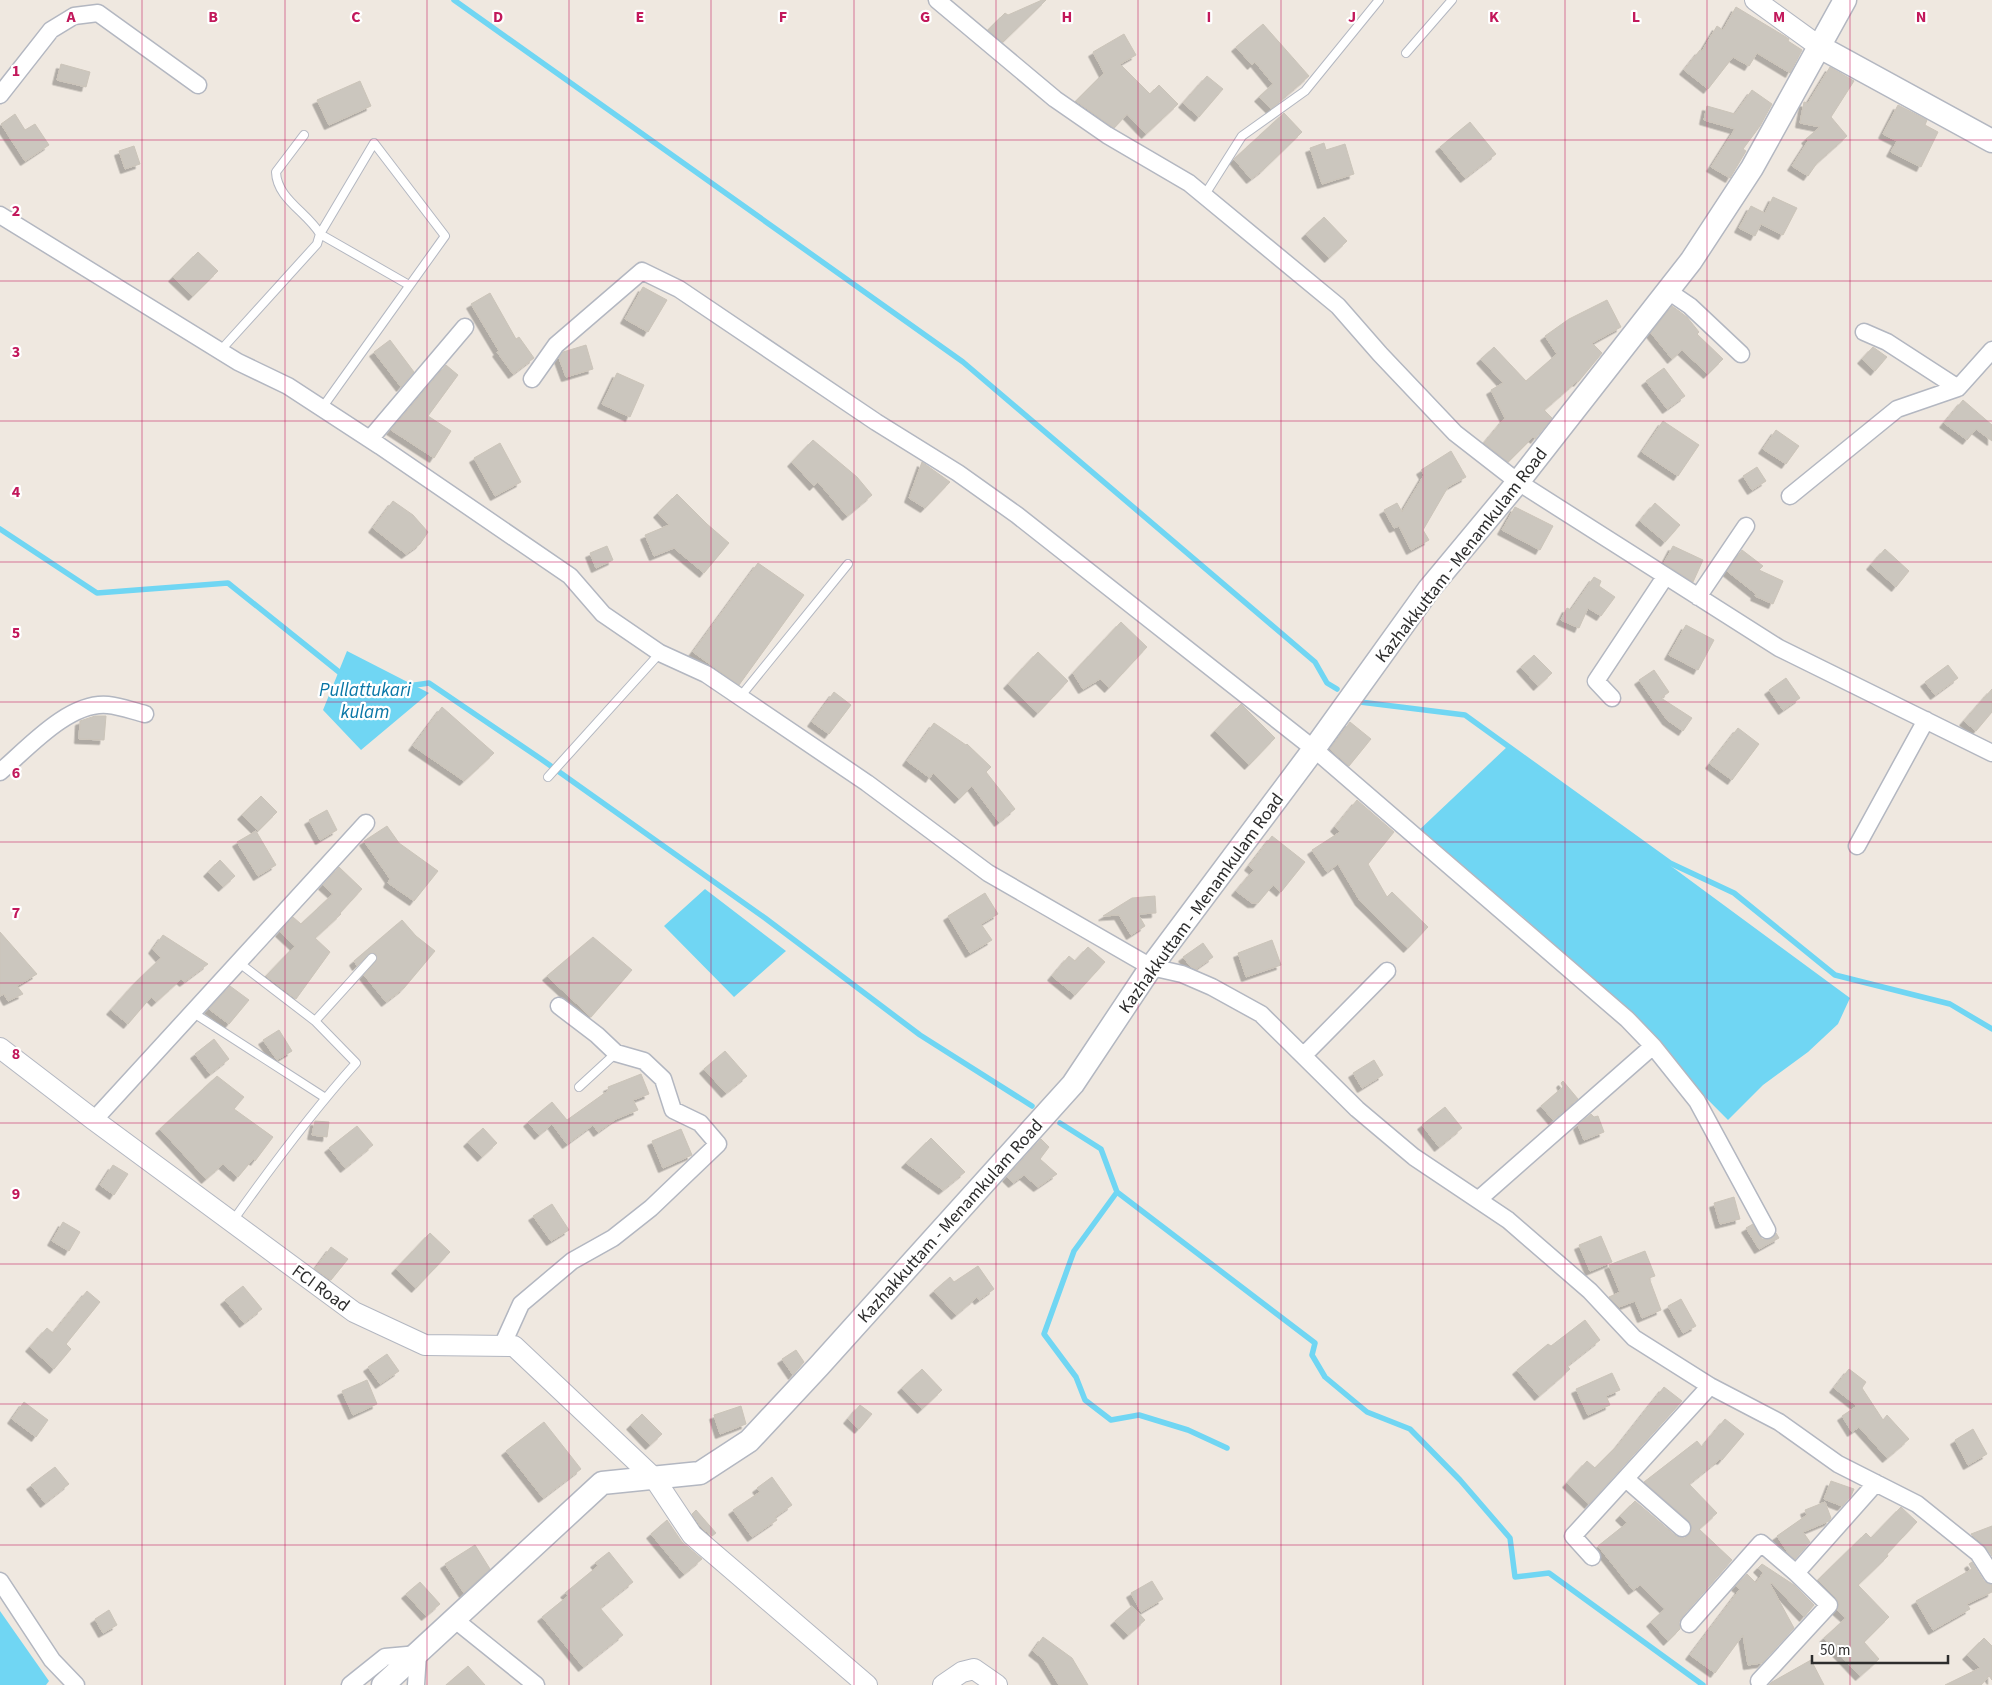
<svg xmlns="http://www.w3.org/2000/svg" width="1992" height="1685" viewBox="0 0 1992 1685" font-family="'Source Sans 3',sans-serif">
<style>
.water{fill:#70d6f3}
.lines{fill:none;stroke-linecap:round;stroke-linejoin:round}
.stream{stroke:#70d6f3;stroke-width:5.5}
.building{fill:#cbc6be;stroke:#cbc4b9;filter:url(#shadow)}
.service-casing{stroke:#b3b7c1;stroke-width:10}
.minor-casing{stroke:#b3b7c1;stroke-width:19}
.tertiary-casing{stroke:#b3b7c1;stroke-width:22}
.secondary-casing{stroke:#b3b7c1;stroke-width:25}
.service{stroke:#fff;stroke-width:8}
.minor{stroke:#fff;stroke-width:16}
.tertiary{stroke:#fff;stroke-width:20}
.secondary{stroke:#fff;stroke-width:22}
.grid{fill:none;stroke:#c2185b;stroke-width:1;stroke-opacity:0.55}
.labels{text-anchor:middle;stroke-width:4.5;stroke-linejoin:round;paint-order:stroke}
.street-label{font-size:18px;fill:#2d2d2d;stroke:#fff}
.water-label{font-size:19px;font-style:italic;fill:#0976a6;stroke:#fff}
.grid-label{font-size:16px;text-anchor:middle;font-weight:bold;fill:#c2185b;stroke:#fff;stroke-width:4.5;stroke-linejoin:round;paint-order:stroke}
</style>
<defs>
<filter id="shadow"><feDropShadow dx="-4.5" dy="4.5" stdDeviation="0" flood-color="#0004"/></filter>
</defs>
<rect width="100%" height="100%" fill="#efe8e0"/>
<!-- water -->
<path class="water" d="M347,651L429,693L361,750L323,710Z
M1508,746L1850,998L1838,1024L1808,1052L1763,1085L1728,1120L1567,958L1522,916L1416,833Z
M705,889L786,951L734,997L664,926Z
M0,1611L49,1681L46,1685H0Z"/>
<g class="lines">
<!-- stream -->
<path class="stream" d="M454,0L963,362L1315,662L1327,683L1337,689
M0,529L97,593L228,583L344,676
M408,686L429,683L541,759L765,918L920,1035L1032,1106
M1360,702L1465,715L1670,863L1734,893L1835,975L1950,1004L1992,1029
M1060,1123L1101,1149L1117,1192
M1227,1448L1188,1430L1139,1415L1111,1420L1085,1400L1076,1377L1044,1334L1074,1251L1117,1192L1315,1343L1312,1355L1325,1377L1367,1412L1410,1429L1460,1480L1510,1538L1515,1577L1549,1573L1703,1685"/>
</g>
<!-- building -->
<path class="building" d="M1042,0H1046L1003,42L988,30L1005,13L1008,15Z
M1736,7L1786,37L1789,39L1788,41L1802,50L1790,73L1757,53L1749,66L1733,57L1708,89L1684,70L1700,50L1702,51L1717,26L1723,30Z
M1263,24L1309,76L1271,109L1259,97L1273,84L1255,62L1252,65L1236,47Z
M1124,34L1136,55L1120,64L1150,94L1159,85L1178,104L1146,134L1127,114L1114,128L1076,101L1104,73L1093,52Z
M61,64L90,72L86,87L57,80Z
M1830,67L1854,81L1831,117L1847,136L1817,163L1808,176L1792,166L1808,141L1806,139L1820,127L1800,123L1804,102L1808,103Z
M1207,76L1223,89L1199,117L1183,103Z
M360,81L371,106L329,125L317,100Z
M1752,90L1772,104L1760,126L1743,149L1746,151L1730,178L1711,167L1735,129L1704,120L1707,106L1735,114Z
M1898,105L1927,120L1925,125L1938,132L1921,167L1891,152L1897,141L1883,134Z
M1284,113L1302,132L1264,169L1251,179L1234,159Z
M15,114L25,130L35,124L49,145L25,161L1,124Z
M1470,122L1496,154L1465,178L1440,147Z
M1324,143L1326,150L1345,144L1354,174L1322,184L1310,148Z
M134,146L140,164L125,169L119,151Z
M1773,197L1797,208L1783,235L1761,224L1755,236L1739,228L1751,206L1765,213Z
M1324,217L1347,241L1329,258L1306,234Z
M198,252L218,271L193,296L173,277Z
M643,287L667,300L648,332L625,319Z
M490,293L516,339L519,337L534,358L513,374L497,352L499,351L471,304Z
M1607,300L1621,327L1592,343L1602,353L1578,382L1577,381L1544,410L1552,418L1535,439L1533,437L1508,462L1484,443L1505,418L1491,390L1503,383L1481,359L1494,347L1526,381L1557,354L1545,336L1569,319Z
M1672,306L1687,317L1699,332L1697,334L1723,359L1708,374L1682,350L1672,359L1651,333Z
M390,340L414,372L401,387L374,352Z
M586,345L593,369L566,377L559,358L563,352Z
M1873,347L1887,357L1875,371L1862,359Z
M446,365L458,375L428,416L451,431L434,458L391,430Z
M1664,368L1685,396L1667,409L1646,381Z
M617,373L644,385L630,417L602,404Z
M1963,400L1992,425V441L1976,429L1967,440L1944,423Z
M1663,421L1699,445L1678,476L1642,452Z
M1776,430L1799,446L1786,464L1763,449Z
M813,440L857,477L872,495L847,516L818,482L814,486L792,462Z
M500,443L521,482L495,496L474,458Z
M1451,451L1466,477L1448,487L1423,530L1429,540L1411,550L1399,526L1394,528L1384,510L1397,503L1402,512L1424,475L1421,470Z
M922,462L950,482L925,508L909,498Z
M1757,467L1766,481L1752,490L1743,476Z
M677,494L707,524L729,543L704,573L674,548L654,556L645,535L669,525L658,513Z
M393,501L413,515L428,532L420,544L406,554L373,528Z
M1655,503L1680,525L1665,542L1640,521Z
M1515,507L1553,526L1540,550L1502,530Z
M607,546L613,560L596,568L590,553Z
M1673,546L1703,560L1693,582L1664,563Z
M1885,549L1909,571L1896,587L1871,565Z
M1742,550L1763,566L1759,570L1783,581L1773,604L1755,596L1756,594L1727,571Z
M758,563L804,595L739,685L693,652Z
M1594,577L1601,581L1599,586L1615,597L1601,616L1588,608L1579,628L1561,620L1567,608L1571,610Z
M1121,622L1147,647L1109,688L1100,679L1083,689L1073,673Z
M1686,625L1714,640L1698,670L1669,655Z
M1038,652L1068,681L1038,713L1008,684Z
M1534,655L1552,673L1538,686L1521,667Z
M1948,665L1958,678L1935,695L1925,682Z
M1654,670L1669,692L1661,698L1692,718L1683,731L1667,720L1639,680Z
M1786,678L1800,698L1783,710L1769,690Z
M1992,689V712L1976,731L1964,721Z
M834,692L851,705L829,734L812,722Z
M1241,704L1275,738L1249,765L1215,731Z
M442,707L494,753L464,781L413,746Z
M95,716H106L104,740L79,739L80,721Z
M1350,722L1371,739L1349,766L1330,749Z
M934,723L966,745L967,744L991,767L986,772L1015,809L999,822L972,786L959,799L933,773L930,778L907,761Z
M1738,728L1759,744L1732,780L1710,764Z
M261,796L277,812L258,831L242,815Z
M1357,800L1394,832L1368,864L1387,897L1392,892L1428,927L1408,948L1360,901L1338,864L1327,872L1312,850L1340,832L1335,827Z
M327,810L337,830L320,840L309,820Z
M387,826L399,843L438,871L414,901L388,883L390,879L364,841Z
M256,831L276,865L258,876L237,842Z
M1272,836L1305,862L1281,892L1273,885L1258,903H1252L1236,891L1254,870L1249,866Z
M220,860L235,876L223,887L208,872Z
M339,867L362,889L340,913L341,914L315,938L330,952L296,999L266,976L295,946L280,932L293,917L301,924L333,894L323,885Z
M985,893L998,914L981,924L992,940L970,953L948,916Z
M1155,896L1156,913L1138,914L1145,926L1131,935L1119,915L1103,916L1132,898Z
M402,920L416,936L435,951L404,988L386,1002L364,975L376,961V954L370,953L357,966L354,961Z
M0,932L37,974L17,986L23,994L8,1001L4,994L0,996Z
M163,935L208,964L184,982L181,979L156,1002L151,997L128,1024L111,1010L137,981L161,958L153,949Z
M593,937L632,970L591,1017L547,976Z
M1272,940L1281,965L1246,977L1238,953Z
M1203,943L1213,957L1196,969L1190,966L1183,957Z
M1088,947L1105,962L1075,995L1052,976L1069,956L1075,961Z
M230,986L249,1000L229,1024L209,1009Z
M279,1030L292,1051L277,1060L263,1040Z
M214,1039L229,1059L210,1074L195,1054Z
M725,1051L747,1076L726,1093L704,1069Z
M1374,1060L1383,1075L1362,1088L1353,1073Z
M641,1074L649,1094L633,1100L638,1110L616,1119L598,1132L593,1125L567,1144L552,1124L539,1135L528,1122L552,1102L567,1120L609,1090L608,1087Z
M217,1076L244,1097L234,1109L273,1137L255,1161L253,1159L238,1177L223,1164L206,1179L160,1129Z
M1563,1081L1578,1099L1553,1120L1541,1106L1563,1087L1561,1083Z
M1445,1107L1462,1128L1439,1147L1422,1125Z
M1591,1114L1594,1117L1598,1116L1604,1132L1584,1140L1578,1125Z
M315,1121L329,1122L327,1137L312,1135Z
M357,1126L373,1145L345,1168L329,1148Z
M483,1128L497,1143L482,1157L468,1142Z
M681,1129L692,1155L663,1168L652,1141Z
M931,1138L965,1172L943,1190L906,1163Z
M1041,1139L1049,1147L1040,1159L1057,1174L1038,1187L1024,1175L1013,1183L1007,1177Z
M113,1165L128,1174L114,1195L100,1185Z
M1734,1197L1740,1219L1720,1224L1714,1203Z
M552,1204L569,1230L551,1241L533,1216Z
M63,1222L80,1232L69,1251L52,1241Z
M1753,1224L1762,1239H1771L1776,1233L1779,1238L1759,1249L1746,1228Z
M430,1233L450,1252L416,1288L396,1269Z
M1601,1236L1612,1262L1590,1271L1579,1245Z
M331,1247L348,1259L331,1280L315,1269Z
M1645,1251L1655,1276L1649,1278L1661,1310L1642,1318L1635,1301L1619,1307L1609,1297L1620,1292L1609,1265Z
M978,1266L994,1289L979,1300L977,1297L956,1315L934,1291L950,1277L954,1282Z
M243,1286L262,1309L244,1323L225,1300Z
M87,1291L100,1302L66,1344L71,1349L54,1369L30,1347L47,1328L53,1333Z
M1681,1299L1696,1326L1683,1333L1668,1306Z
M1585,1320L1600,1340L1567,1366L1570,1369L1539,1396L1517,1370L1548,1344L1551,1346Z
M796,1350L804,1362L793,1375L782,1359Z
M387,1354L399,1371L380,1384L368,1367Z
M922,1369L942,1390L922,1409L902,1388Z
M1849,1369L1866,1382L1862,1388L1883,1420L1887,1415L1909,1439L1887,1458L1859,1427L1852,1432L1842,1416L1857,1406L1834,1388Z
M1612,1373L1620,1390L1606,1396L1610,1405L1588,1415L1576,1389Z
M367,1380L377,1404L353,1415L342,1391Z
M1664,1387L1682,1401L1589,1504L1567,1483L1587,1461L1595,1468L1619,1444Z
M24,1402L48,1420L36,1437L12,1419Z
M860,1405L872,1414L859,1429L848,1419Z
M741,1406L746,1424L720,1434L714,1415Z
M642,1414L662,1434L650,1445L631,1425Z
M1725,1419L1744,1434L1722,1460L1720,1459L1689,1484L1717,1513L1699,1529L1732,1560L1682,1617L1679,1622L1680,1629L1668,1641L1651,1622L1665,1609L1640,1585L1633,1590L1598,1546L1627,1523L1620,1516L1635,1501L1676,1536L1685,1538L1689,1535L1692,1529L1689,1521L1644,1482L1697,1441L1702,1447Z
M544,1422L581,1469L543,1498L506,1451Z
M1973,1429L1987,1454L1968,1465L1955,1440Z
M55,1467L69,1484L45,1503L31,1485Z
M772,1477L792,1505L775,1517L777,1520L752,1537L733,1510L760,1492L757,1488Z
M1831,1481L1854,1489L1851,1496L1842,1506L1824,1499Z
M1825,1502L1831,1518L1829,1521L1803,1532L1810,1542L1795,1559L1789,1554L1777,1536L1807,1515L1805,1510Z
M1901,1507L1917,1522L1887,1554L1888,1556L1858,1585L1889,1617L1864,1642L1879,1659L1860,1676L1824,1638L1846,1618L1837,1610L1839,1603L1836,1598L1818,1580L1866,1533L1871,1538Z
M696,1510L716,1533L712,1536L701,1527L692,1514Z
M667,1520L682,1542L702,1559L684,1574L651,1534Z
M1992,1526V1556L1984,1545L1971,1534Z
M475,1545L490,1569L464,1593L445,1564Z
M609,1552L633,1582L600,1608L623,1635L583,1667L542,1617L568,1596L565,1593L598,1566L595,1563Z
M1972,1562L1984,1581L1992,1585V1592L1967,1604L1970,1609L1933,1630L1916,1601L1972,1569L1969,1564Z
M1762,1564L1794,1585L1814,1605L1804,1617L1772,1583L1770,1584L1794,1628L1762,1663L1748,1665L1743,1635L1715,1673L1690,1655L1740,1589L1736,1586L1747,1574L1756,1583L1763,1573L1758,1568Z
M1152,1581L1163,1599L1141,1612L1131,1593Z
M420,1582L440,1604L426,1616L406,1594Z
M1132,1606L1145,1620L1128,1635L1115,1621Z
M109,1610L117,1625L103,1633L95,1619Z
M1043,1637L1072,1658L1088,1685H1059L1043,1659L1033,1651Z
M1984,1638L1992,1646V1680L1989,1676L1981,1685H1945L1980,1668L1967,1655Z
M1811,1660L1824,1685H1769L1772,1682Z
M468,1666L485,1685H446Z"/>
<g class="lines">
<defs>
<path id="service" d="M1406,53L1452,0
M1204,196L1242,136L1305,91L1379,0
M220,351L317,244L320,234C307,212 277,199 276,172L304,135
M322,408C363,351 404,293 445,236L374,143L320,234L409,285
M740,697L848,564
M548,777L660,653
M192,1012L324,1097
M315,1021L372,958
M579,1087L616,1053
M232,1222C271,1167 311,1113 356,1063L315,1021L238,962"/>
<path id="minor" d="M937,0L1055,99L1107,135L1189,183L1338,306L1380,354L1455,433L1518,482L1779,648L1992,753
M0,95L51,30L74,16L98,13L198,85
M0,215L238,362L288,386L380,446L570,576L603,614L660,653L706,674L740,697L867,783L988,873L1151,967L1182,974L1212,987L1261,1014L1357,1109L1414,1157L1508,1220L1590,1291L1634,1338L1710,1386L1779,1422L1838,1464L1917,1504L1978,1553L1992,1575
M1668,291L1690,306L1741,354
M1864,332L1887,342L1958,388
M532,379L556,345L642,271L679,289L876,422L958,473L1017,515L1314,749L1627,1019L1653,1046L1697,1101L1767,1230
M370,439L465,327
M1790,496L1897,409L1958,388L1992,350
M1698,597L1746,526
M1612,698L1596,681L1665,577
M0,772C27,749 69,701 108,705C120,706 133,711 145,714
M1857,846L1926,720
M1304,1055L1387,971
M94,1120L366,823
M1479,1199L1653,1046
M502,1346L521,1304L572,1261L613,1238L651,1208L718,1144L700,1123L673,1110L663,1079L644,1061L616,1053L597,1035L559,1006
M1626,1479L1682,1528
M1592,1557L1573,1536L1710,1386
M0,1581L52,1660L76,1685
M454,1619L536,1685
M1689,1624L1761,1543L1796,1573
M1759,1681L1829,1605L1796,1573L1876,1483
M350,1685L385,1657L418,1654L416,1685"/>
<path id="tertiary" d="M1755,0L1820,47
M0,1048L94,1120L354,1312L425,1345L514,1346L654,1478L692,1535L867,1685
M943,1685L962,1672L974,1669L997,1685"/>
<path id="secondary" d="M1820,47L1992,141
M383,1685L602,1483L700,1473L749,1441L819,1366L1073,1084L1151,967L1314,749L1429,589L1518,482L1691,261L1752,168L1845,0"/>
</defs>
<!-- service casing -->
<use href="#service" class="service-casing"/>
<!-- minor casing -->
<use href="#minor" class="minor-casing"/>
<!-- tertiary casing -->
<use href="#tertiary" class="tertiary-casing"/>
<!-- secondary casing -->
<use href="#secondary" class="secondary-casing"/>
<!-- service -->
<use href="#service" class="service"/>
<!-- minor -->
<use href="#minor" class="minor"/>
<!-- tertiary -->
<use href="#tertiary" class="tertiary"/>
<!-- secondary -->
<use href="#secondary" class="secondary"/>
</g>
<!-- grid -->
<path class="grid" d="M142,0V1685M285,0V1685M427,0V1685M569,0V1685M711,0V1685M854,0V1685M996,0V1685M1138,0V1685M1281,0V1685M1423,0V1685M1565,0V1685M1707,0V1685M1850,0V1685M0,140H1992M0,281H1992M0,421H1992M0,562H1992M0,702H1992M0,842H1992M0,983H1992M0,1123H1992M0,1264H1992M0,1404H1992M0,1545H1992"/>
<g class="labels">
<!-- street labels -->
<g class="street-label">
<text transform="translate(1461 555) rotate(-52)" y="6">Kazhakkuttam - Menamkulam Road</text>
<text transform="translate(1201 903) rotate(-54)" y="6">Kazhakkuttam - Menamkulam Road</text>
<text transform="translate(950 1221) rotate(-48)" y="6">Kazhakkuttam - Menamkulam Road</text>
<text transform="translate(321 1288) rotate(36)" y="6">FCI Road</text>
</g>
<!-- water labels -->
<g class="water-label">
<text x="365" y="696">Pullattukari<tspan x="365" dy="22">kulam</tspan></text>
</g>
</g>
<g class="grid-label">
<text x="71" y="22">A</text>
<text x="213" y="22">B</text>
<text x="356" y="22">C</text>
<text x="498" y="22">D</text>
<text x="640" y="22">E</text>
<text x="783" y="22">F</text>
<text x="925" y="22">G</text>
<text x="1067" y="22">H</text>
<text x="1209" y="22">I</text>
<text x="1352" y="22">J</text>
<text x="1494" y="22">K</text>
<text x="1636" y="22">L</text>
<text x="1779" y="22">M</text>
<text x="1921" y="22">N</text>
<text x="16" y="76">1</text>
<text x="16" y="216">2</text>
<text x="16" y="357">3</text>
<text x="16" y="497">4</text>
<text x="16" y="638">5</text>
<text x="16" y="778">6</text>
<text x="16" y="918">7</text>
<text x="16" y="1059">8</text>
<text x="16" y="1199">9</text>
</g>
<!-- scale -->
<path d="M1812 1655v8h136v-8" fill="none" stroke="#2d2d2d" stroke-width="2.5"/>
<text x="1820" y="1655" font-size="15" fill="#2d2d2d" stroke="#ffffff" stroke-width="4" paint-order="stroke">50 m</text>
</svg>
